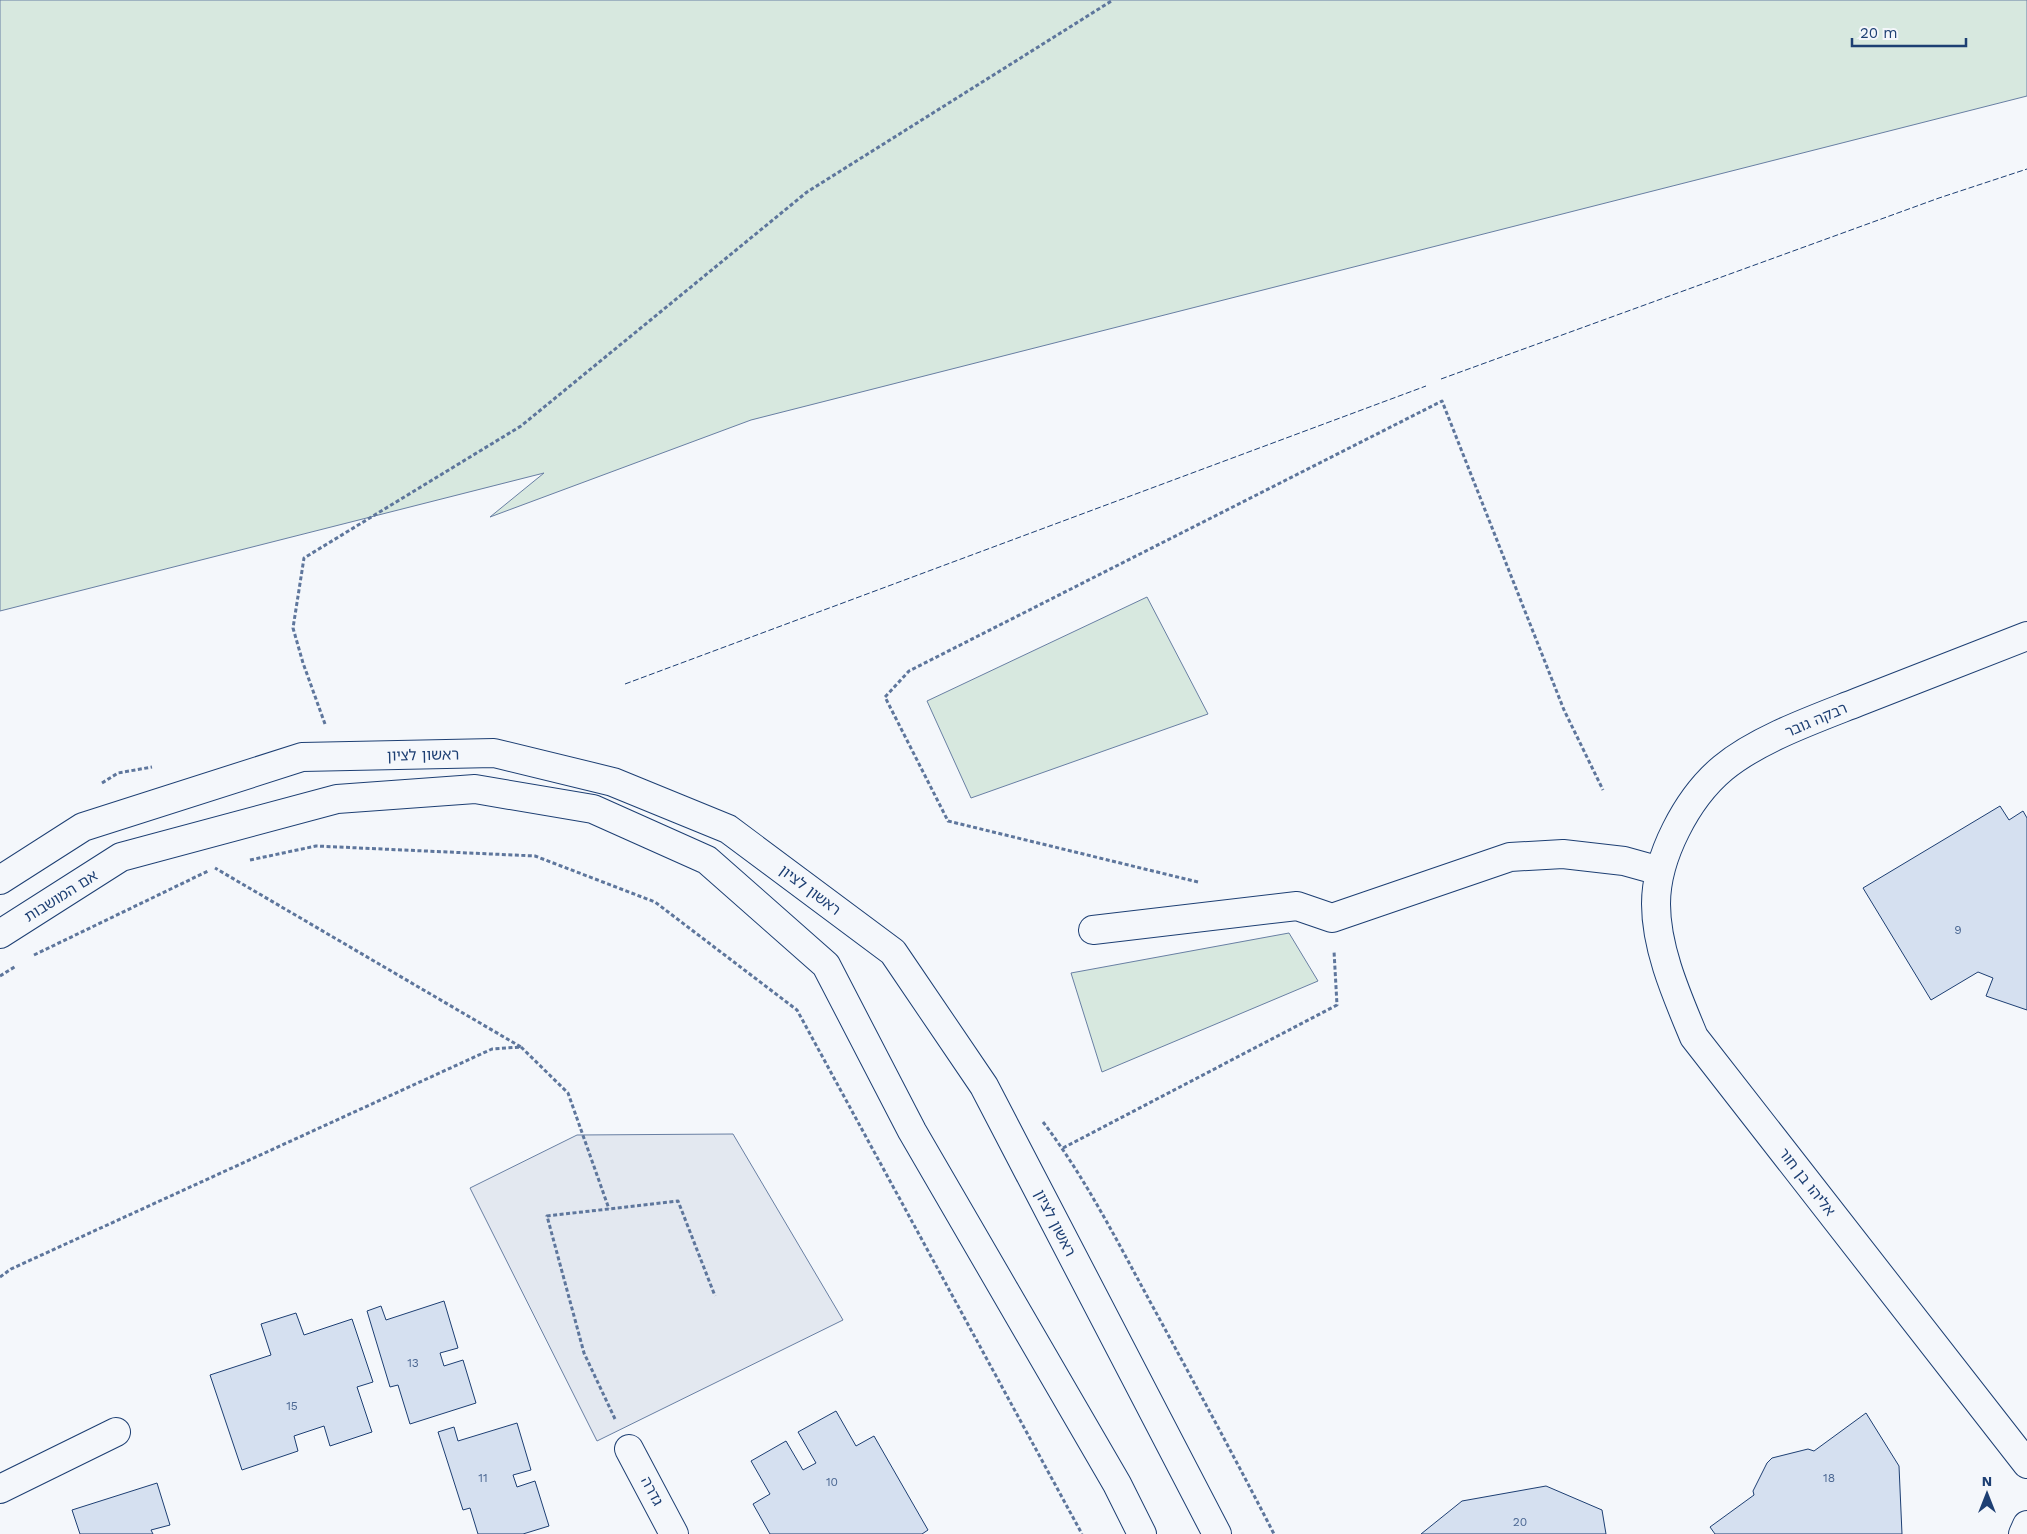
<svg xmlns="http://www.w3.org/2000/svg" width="2027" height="1534" viewBox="0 0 2027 1534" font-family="'Work Sans','Noto Sans Hebrew',sans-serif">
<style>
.green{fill:#d7e8df;stroke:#687fa3}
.parking{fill:#e3e8f0;stroke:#687fa3}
.building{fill:#d5e0f0;stroke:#1d3f73}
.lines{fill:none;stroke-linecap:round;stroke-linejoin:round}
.minor-casing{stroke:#1d3f73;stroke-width:30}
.major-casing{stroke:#1d3f73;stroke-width:30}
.path{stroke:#5e769c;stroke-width:3;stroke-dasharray:4 2.5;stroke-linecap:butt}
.minor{stroke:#f4f7fb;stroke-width:28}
.major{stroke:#f4f7fb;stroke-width:28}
.fence{stroke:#1d3f73;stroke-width:1;stroke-dasharray:6 2.5;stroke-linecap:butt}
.labels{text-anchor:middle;stroke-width:4;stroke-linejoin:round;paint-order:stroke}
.number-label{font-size:12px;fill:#4b6792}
.street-label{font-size:15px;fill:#1d3f73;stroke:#f4f7fb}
</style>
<rect width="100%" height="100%" fill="#f4f7fb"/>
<!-- green -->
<path class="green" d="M0,0H2027V96L751,420L490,517L544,473L0,611Z
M1147,597L1208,714L971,798L927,701Z
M1289,933L1318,981L1102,1072L1071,973Z"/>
<!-- parking -->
<path class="parking" d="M733,1134L843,1320L597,1441L470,1188L577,1135Z"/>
<!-- building -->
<path class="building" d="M2000,806L2009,820L2023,811L2027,818V1010L1986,996L1993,978L1978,972L1931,1000L1863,888Z
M444,1301L458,1348L440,1353L444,1366L463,1360L476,1403L410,1424L398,1385L390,1387L367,1311L381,1306L386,1320Z
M296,1313L304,1335L352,1319L373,1382L357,1387L372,1432L330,1446L324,1426L294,1436L298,1451L242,1470L210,1375L271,1355L261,1324Z
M836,1411L856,1446L874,1436L928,1530L922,1534H770L753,1504L770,1494L751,1461L786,1441L803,1470L816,1463L798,1432Z
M1866,1413L1899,1466L1902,1534H1715L1710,1527L1754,1495L1753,1491L1767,1463L1772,1458L1808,1449L1814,1451Z
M517,1423L531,1470L513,1475L517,1487L535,1481L549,1526L523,1534H478L470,1508L463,1510L438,1432L454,1427L458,1441Z
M157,1483L170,1525L151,1530L153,1534H80L72,1510Z
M1546,1486L1602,1510L1606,1534H1421L1462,1501Z"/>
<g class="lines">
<defs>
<path id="minor" d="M2027,636C1971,658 1914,680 1858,702C1815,719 1758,739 1723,768C1687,798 1656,857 1656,904C1656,949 1677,996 1694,1037L2027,1464
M1093,930L1297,906L1332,918L1510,857L1563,854L1624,861L1660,871
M629,1449L674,1534
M0,1489L116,1432
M2023,1534L2027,1525"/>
<path id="major" d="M0,880L83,827L302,757L494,753L613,782L728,829L893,952L984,1086L1217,1534
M0,934L121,857L337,799L475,789L593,809L707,860L826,965L912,1131L1117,1484L1142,1534"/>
</defs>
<!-- minor casing -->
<use href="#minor" class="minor-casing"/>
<!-- major casing -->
<use href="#major" class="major-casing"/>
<!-- path -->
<path class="path" d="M325,724L303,663L293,628L304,558L521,426L807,192L1113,0
M102,783L118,773L152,767
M250,860L316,846L535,856L655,902L797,1010L1082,1534
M1198,882L948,821L885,697L909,671L1442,401L1564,710L1603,790
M34,955L208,871
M0,976L16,966
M521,1047L568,1093L609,1209
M1043,1122C1084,1176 1115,1237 1147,1296C1190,1375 1233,1454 1274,1534
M1063,1148L1337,1005L1334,951
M0,1277L11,1269L492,1049L521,1047L215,868
M615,1419L584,1353L547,1216L678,1201L715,1296"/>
<!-- minor -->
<use href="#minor" class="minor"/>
<!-- major -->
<use href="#major" class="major"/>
<!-- fence -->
<path class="fence" d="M1441,379L1939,198L2027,169
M625,684L1426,386"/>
</g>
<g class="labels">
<!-- number labels -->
<g class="number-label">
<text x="1958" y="934">9</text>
<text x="413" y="1367">13</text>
<text x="292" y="1410">15</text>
<text x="483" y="1482">11</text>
<text x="1829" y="1482">18</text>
<text x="832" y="1486">10</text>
<text x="1520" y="1526">20</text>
</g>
<!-- street labels -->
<g class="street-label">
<text transform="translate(1816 720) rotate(-23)" y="5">רבקה גובר</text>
<text transform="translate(423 755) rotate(-1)" y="5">ראשון לציון</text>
<text transform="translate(810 890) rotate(37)" y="5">ראשון לציון</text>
<text transform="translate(61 896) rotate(-32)" y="5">אם המושבות</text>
<text transform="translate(1807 1182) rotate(52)" y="5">אליהו בן חור</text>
<text transform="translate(1055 1223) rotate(63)" y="5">ראשון לציון</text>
<text transform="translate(652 1491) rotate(62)" y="5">גדרה</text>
</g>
</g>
<!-- north arrow -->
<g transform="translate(1987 1494)" stroke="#f4f7fb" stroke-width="4" paint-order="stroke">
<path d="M0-4L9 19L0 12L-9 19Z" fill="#1d3f73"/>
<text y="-8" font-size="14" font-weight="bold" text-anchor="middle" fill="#1d3f73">N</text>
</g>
<!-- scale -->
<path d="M1852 38v8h114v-8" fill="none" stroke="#1d3f73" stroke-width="2.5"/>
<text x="1860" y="38" font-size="15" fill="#1d3f73" stroke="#f4f7fb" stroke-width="4" paint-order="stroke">20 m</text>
</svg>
